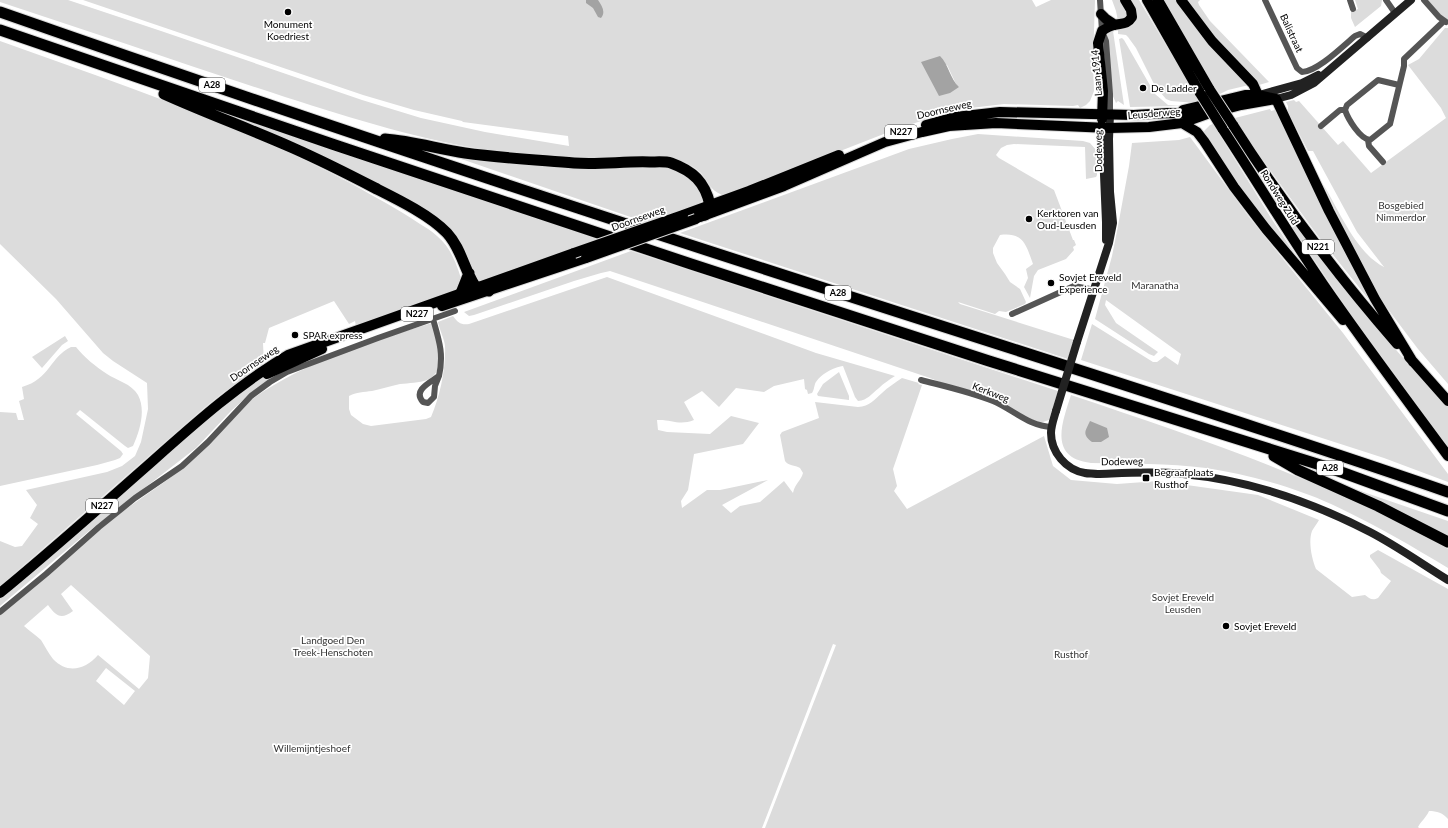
<svg xmlns="http://www.w3.org/2000/svg" width="1448" height="828" viewBox="0 0 1448 828" font-family="Lato,sans-serif">
<style>
.green{fill:#dcdcdc;fill-rule:evenodd}
.water{fill:#a3a3a3}
.lines{fill:none;stroke-linecap:round;stroke-linejoin:round}
.primary-casing{stroke:#dbdbdb;stroke-width:12}
.highway-casing{stroke:#dbdbdb;stroke-width:13}
.street{stroke:#555;stroke-width:6}
.secondary{stroke:#222;stroke-width:8}
.primary{stroke:#000;stroke-width:10}
.highway{stroke:#000;stroke-width:11}
.primary-bridge-casing{stroke:#dbdbdb;stroke-width:12;stroke-linecap:butt}
.secondary-bridge{stroke:#222;stroke-width:8}
.primary-bridge{stroke:#000;stroke-width:10}
.poi-dot{fill:#000;stroke:#fff;stroke-width:1.5}
.labels{text-anchor:middle;stroke-width:3.5;stroke-linejoin:round;paint-order:stroke}
.shield{fill:#fff;stroke:#4c4c4c;stroke-width:1}
.shield-label{font-size:9px;font-weight:bold;fill:#000}
.poi-label{font-size:10px;fill:#000;stroke:#fff;text-anchor:start}
.street-label{font-size:10px;fill:#000;stroke:#fff}
.park-label{font-size:10px;fill:#333;stroke:#fff}
</style>
<rect width="100%" height="100%" fill="#fff"/>
<!-- green -->
<path class="green" d="M0,0H68L164,32L362,100L421,118L485,132L569,146L568,136L463,122L462,121L414,110L363,95L83,0H1032L1036,7L1051,0H1095L1093,62L1094,91L1090,101L1086,105L1080,108L1078,105L1073,106L1004,104L962,109L936,116L894,130L725,196C709,190 711,185 701,173C690,163 678,159 664,157C608,157 551,159 495,151C423,141 354,119 285,97C190,66 95,33 0,2ZM922,62L947,65L956,84L959,87Z
M1112,0H1121L1127,12L1126,18L1118,21L1116,11Z
M1130,0H1139L1200,102L1196,103L1171,101L1166,99L1155,86L1136,48L1128,37L1126,35L1118,34V30C1140,28 1140,16 1130,0Z
M1163,0H1177L1249,85L1228,90L1220,94L1209,79Z
M1184,0H1200L1198,2L1199,5L1210,21L1269,82L1259,85L1204,28Z
M1355,0H1382L1381,6L1355,27L1351,18V11L1358,9Z
M1427,0H1448V20L1444,18Z
M1445,28H1448V384L1418,349L1378,296L1357,256L1323,184C1339,210 1356,253 1384,267L1357,232L1313,151H1308L1288,112V106L1286,102L1294,100L1296,102L1299,101L1338,145L1343,141L1371,173L1446,118L1441,108L1408,65L1419,59Z
M1110,31H1113L1124,105L1118,101L1116,103L1112,94L1107,35Z
M1122,38L1124,40L1155,94L1168,105L1182,106L1130,107L1119,39Z
M0,41C119,84 240,124 352,184C375,197 398,209 420,224C425,227 432,231 437,236C453,249 458,269 464,288L356,326L355,321L349,324L334,301L269,328L265,343H263L264,365L224,392L204,408L0,586V541L15,547L22,546L38,524L30,518L37,505L26,490L107,472L122,466L135,456L141,442L148,409L147,383L113,361L103,353L56,299L0,244Z
M1270,109L1271,111L1275,110L1278,115L1373,305L1318,236L1241,130L1235,118Z
M227,113L600,240L477,284L457,242L339,165Z
M1213,124L1273,221L1307,272L1243,195L1203,132L1210,125Z
M978,134L1083,141L1090,143L1096,150L1097,175L1096,177L1086,179L1085,147L1014,144L1007,145L1001,148L996,155L999,158L1054,190L1073,240H1074L1076,245L1073,247L1074,250L1066,259L1038,270L1034,276L1030,298L1024,287L1028,278L1026,269L1033,264C1026,245 1024,232 1000,235L993,248V253L997,263L1005,274L1010,282L1020,289L1026,302L1025,304L1006,312L999,311L995,314L958,302L960,304L1074,340L1068,359L680,233L909,149L952,139Z
M1190,137L1249,217L1343,333L1448,474V482L1384,458L1081,360L1092,324L1153,362H1157L1165,356L1178,365L1181,354L1106,300L1105,305L1116,323L1158,352L1154,356L1149,354L1095,319L1112,256L1118,226L1129,166L1132,143L1179,140Z
M438,151L656,166L680,169L697,185L703,198L702,201L698,205L648,223Z
M1258,173C1277,199 1294,225 1314,250C1355,304 1401,357 1448,407V447L1350,313L1281,211Z
M631,251L1058,391L1049,420L1040,423L930,378L610,271L601,273L574,281L474,315L469,316L464,312Z
M607,277L816,353L895,376C889,380 884,383 879,388C871,394 868,400 858,401L855,397L843,366C834,367 819,375 815,384C814,387 814,390 812,393L808,394L807,390L805,389L804,379L774,386L764,392L736,388L719,407L702,391L684,402L694,420C679,426 671,419 657,420L658,430L667,432L710,434L731,416L759,423L743,444L694,454L688,490L681,501L682,508L707,490H720L768,480L722,505L731,513L740,506L760,502L784,481L793,493C795,483 801,481 803,473L800,468C795,465 788,466 785,461L780,435L782,432L819,418L815,402L858,407C870,406 874,400 882,393C888,387 895,383 902,378L919,383L918,384L922,385L893,469L897,486L894,491L907,509L1044,436L1053,466L1071,480L1117,484L1158,481L1258,495L1319,520C1317,524 1314,527 1312,531C1308,542 1312,559 1316,569L1352,597L1365,595C1369,598 1372,601 1378,598L1391,581L1381,573L1380,570L1370,557V555L1378,550L1448,589V819C1443,813 1437,811 1429,811C1426,818 1421,821 1418,827L1419,828H765L836,645L833,644L762,828H0V614L116,516L163,483L182,469L244,405C300,363 366,343 432,323C436,339 448,372 427,380C419,383 409,383 400,384C390,386 382,389 372,391C364,392 356,392 349,396V409L351,415L363,424L371,426L426,419L431,417C440,396 446,368 445,346C445,341 439,328 438,322L453,316C458,323 461,325 469,324ZM71,585L150,656L148,678L139,689L98,655C85,670 67,674 53,659C48,653 45,646 41,640C36,635 29,631 24,626L48,605C56,616 61,620 73,611L61,594ZM106,668L135,691L124,705L96,681Z
M65,336L68,341L62,345L42,368L32,357Z
M71,347H76C85,358 95,366 107,374C116,380 132,384 138,395C146,410 140,431 133,446L128,448L125,446L80,410L76,414L121,451L123,454L120,458L115,460L97,465L0,486V412L16,413L18,420H24L19,401L24,399L22,387C50,379 50,357 71,347Z
M312,355L253,391L231,411L196,448L89,531L0,606V596L202,421L255,382L290,361Z
M839,372L849,396V400L818,396L817,394L823,384Z
M1071,395C1201,439 1328,481 1448,549V568C1410,545 1372,523 1331,504C1294,487 1246,474 1206,468C1168,463 1129,464 1091,463C1048,458 1062,423 1071,395Z
M1343,485L1448,521V537Z"/>
<!-- water -->
<path class="water" d="M586,0H598C602,6 606,12 601,18L598,17L593,8L586,3Z
M940,56C949,65 950,79 959,87L950,93L939,96L921,62Z
M1090,421L1107,428L1109,437L1101,442H1092C1082,434 1085,432 1090,421Z"/>
<g class="lines">
<defs>
<path id="primary" d="M1147,0L1200,93
M1158,0L1210,90
M1181,0L1212,41L1253,84L1258,95
M1101,14L1106,19L1115,25
M1183,110L1245,95H1258L1276,99L1329,211L1375,299L1413,362
M1102,119L1103,91L1098,43L1102,31C1105,29 1110,26 1114,25C1122,23 1127,25 1132,17L1131,10L1125,0
M1182,123L1197,132L1204,141L1234,187L1266,229L1343,320
M926,125L955,117L1000,112L1134,115L1168,113L1201,114
M1233,125C1282,202 1337,275 1397,344
M1222,128C1256,180 1288,233 1323,284C1363,342 1406,399 1448,456
M683,215L749,191L839,155
M700,217L784,186L885,142L922,132L949,126L996,123L1109,128L1149,127L1182,123L1207,114L1241,105L1276,99
M442,306L586,258
M1409,357L1448,401
M267,374L322,349
M0,593C50,552 98,509 147,466C192,426 236,386 288,355L574,253"/>
<path id="highway" d="M0,12C277,109 556,202 836,292C1040,358 1245,422 1448,492
M0,30L332,144L691,264L989,361L1330,468L1448,511
M164,94C206,113 250,129 293,148C320,160 348,174 375,188C397,199 430,215 447,233C461,248 464,269 475,286L489,291
M385,139C412,141 438,149 465,153C501,158 538,160 574,163C599,165 625,161 650,162C656,162 665,161 671,163C693,171 705,182 710,205L705,215
M461,293L469,273
M1274,456L1298,470L1378,506L1448,542"/>
</defs>
<!-- primary casing -->
<use href="#primary" class="primary-casing"/>
<!-- highway casing -->
<use href="#highway" class="highway-casing"/>
<!-- street -->
<path class="street" d="M1100,0L1102,31L1106,41L1110,94V114
M1265,0L1297,68L1302,72C1317,72 1343,46 1355,36L1360,34L1368,38
M1350,0L1353,9
M1386,0L1395,13
M1424,0L1439,17L1446,22
M1399,85L1378,80L1347,105L1345,110C1348,119 1360,139 1370,140L1390,124L1404,66V59L1444,21
M1321,126L1340,110H1345
M1368,140L1369,146L1383,162
M1012,314L1074,286L1095,290
M433,319C439,340 444,354 439,376C431,382 412,390 423,402L428,403L434,397L435,386L439,376
M921,380C944,386 971,392 993,401C1014,410 1028,426 1052,427
M0,612L46,574L99,527L135,498L182,466L208,442L251,396L270,382L287,372L378,338L455,311"/>
<!-- secondary -->
<path class="secondary" d="M1259,95L1302,83L1318,75
M1276,99L1291,95L1314,83L1411,0
M1102,127L1106,222V240
M1077,342L1109,243L1113,223L1110,192L1109,139L1110,114
M1056,411C1054,418 1051,426 1051,433C1051,452 1066,470 1085,473C1089,474 1093,473 1097,474C1126,473 1155,471 1183,474C1248,480 1312,502 1370,532C1397,546 1422,564 1448,580"/>
<!-- primary -->
<use href="#primary" class="primary"/>
<!-- highway -->
<use href="#highway" class="highway"/>
<defs>
<path id="primary-bridge" d="M1210,90L1233,125
M1200,93L1222,128
M574,253L683,215
M586,258L696,219"/>
</defs>
<!-- primary-bridge casing -->
<use href="#primary-bridge" class="primary-bridge-casing"/>
<!-- secondary-bridge -->
<path class="secondary-bridge" d="M1056,411L1077,342"/>
<!-- primary-bridge -->
<use href="#primary-bridge" class="primary-bridge"/>
</g>
<!-- markers -->
<g class="poi-dot">
<circle cx="288" cy="12" r="4"/>
<circle cx="1143" cy="88" r="4"/>
<circle cx="1029" cy="219" r="4"/>
<circle cx="1051" cy="283" r="4"/>
<circle cx="295" cy="335" r="4"/>
<rect x="1142" y="474" width="8" height="8" rx="2"/>
<circle cx="1226" cy="626" r="4"/>
</g>
<g class="labels">
<!-- shield labels -->
<g class="shield">
<rect x="199" y="78" width="26" height="14" rx="3"/>
<rect x="885" y="125" width="32" height="14" rx="3"/>
<rect x="1302" y="240" width="32" height="14" rx="3"/>
<rect x="825" y="286" width="26" height="14" rx="3"/>
<rect x="401" y="307" width="32" height="14" rx="3"/>
<rect x="1317" y="461" width="26" height="14" rx="3"/>
<rect x="86" y="499" width="32" height="14" rx="3"/>
</g>
<g class="shield-label">
<text x="212" y="88">A28</text>
<text x="901" y="135">N227</text>
<text x="1318" y="250">N221</text>
<text x="838" y="296">A28</text>
<text x="417" y="317">N227</text>
<text x="1330" y="471">A28</text>
<text x="102" y="509">N227</text>
</g>
<!-- poi labels -->
<g class="poi-label">
<text x="288" y="28" text-anchor="middle">Monument<tspan x="288" dy="12">Koedriest</tspan></text>
<text x="1151" y="92">De Ladder</text>
<text x="1037" y="217">Kerktoren van<tspan x="1037" dy="12">Oud-Leusden</tspan></text>
<text x="1059" y="281">Sovjet Ereveld<tspan x="1059" dy="12">Experience</tspan></text>
<text x="303" y="339">SPAR express</text>
<text x="1154" y="476">Begraafplaats<tspan x="1154" dy="12">Rusthof</tspan></text>
<text x="1234" y="630">Sovjet Ereveld</text>
</g>
<!-- street labels -->
<g class="street-label">
<text transform="translate(1292 33) rotate(65)" y="4">Balistraat</text>
<text transform="translate(1096 73) rotate(-95)" y="4">Laan 1914</text>
<text transform="translate(944 109) rotate(-13)" y="4">Doornseweg</text>
<text transform="translate(1154 113) rotate(-5)" y="4">Leusderweg</text>
<text transform="translate(1098 151) rotate(-91)" y="4">Dodeweg</text>
<text transform="translate(1280 197) rotate(58)" y="4">Rondweg Zuid</text>
<text transform="translate(638 218) rotate(-20)" y="4">Doornseweg</text>
<text transform="translate(254 363) rotate(-34)" y="4">Doornseweg</text>
<text transform="translate(991 392) rotate(21)" y="4">Kerkweg</text>
<text transform="translate(1122 461) rotate(-1)" y="4">Dodeweg</text>
</g>
<!-- park labels -->
<g class="park-label">
<text x="1401" y="209">Bosgebied<tspan x="1401" dy="12">Nimmerdor</tspan></text>
<text x="1155" y="289">Maranatha</text>
<text x="1183" y="601">Sovjet Ereveld<tspan x="1183" dy="12">Leusden</tspan></text>
<text x="333" y="644">Landgoed Den<tspan x="333" dy="12">Treek-Henschoten</tspan></text>
<text x="1071" y="658">Rusthof</text>
<text x="312" y="752">Willemijntjeshoef</text>
</g>
</g>
</svg>
